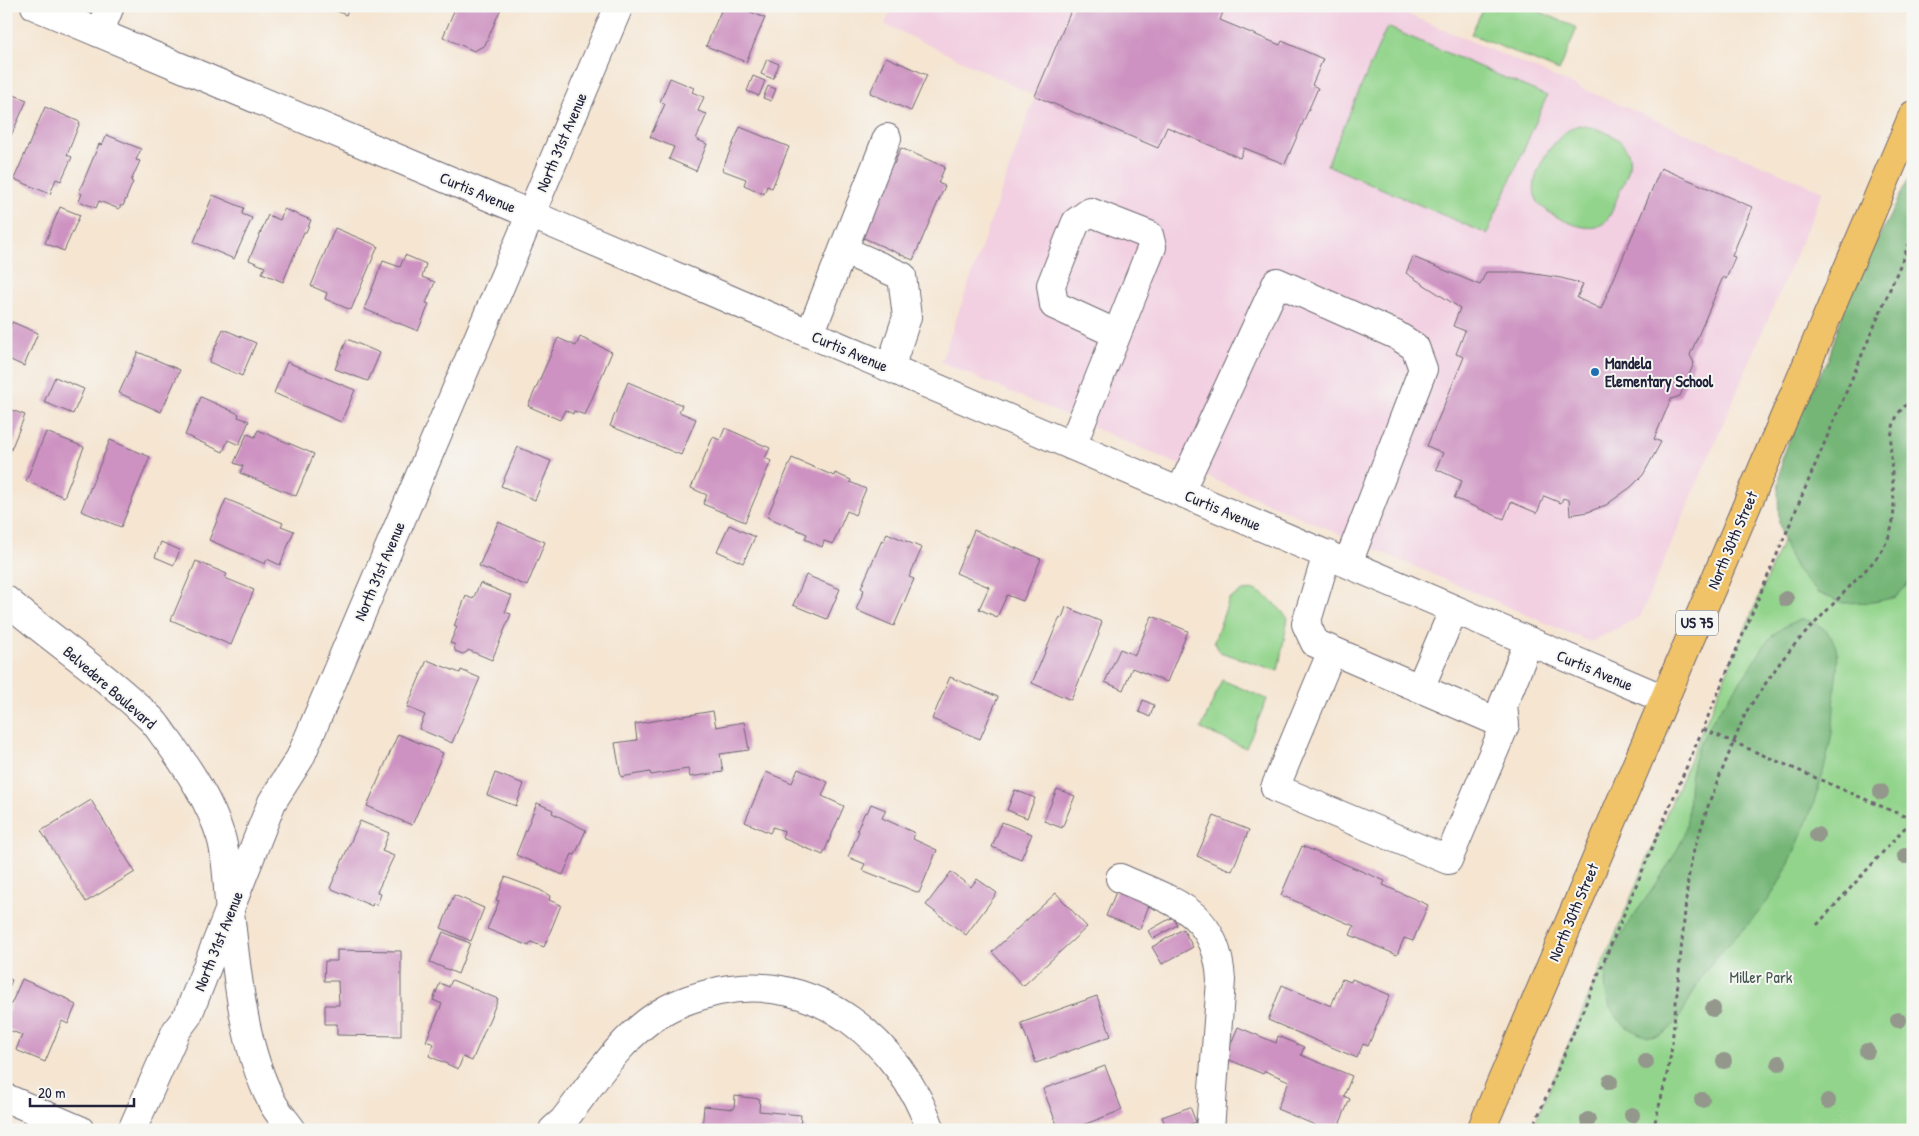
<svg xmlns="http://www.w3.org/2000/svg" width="1919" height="1136" viewBox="0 0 1919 1136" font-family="'Patrick Hand',sans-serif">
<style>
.built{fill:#f2cfe1}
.green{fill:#92d48b;stroke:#5a7b63}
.forest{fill:#75b677;stroke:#4c6c59}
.building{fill:#cd92c1}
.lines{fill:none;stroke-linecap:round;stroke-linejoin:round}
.minor-casing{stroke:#6c6670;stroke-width:30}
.highway-casing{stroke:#6c6670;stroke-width:30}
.path{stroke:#6c6670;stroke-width:3;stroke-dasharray:4 4;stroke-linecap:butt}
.minor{stroke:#fff;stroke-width:28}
.highway{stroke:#f1c369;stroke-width:28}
.tree{fill:#94978c}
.poi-dot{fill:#1f6fb2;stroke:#f6f6f2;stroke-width:2}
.labels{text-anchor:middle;stroke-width:4;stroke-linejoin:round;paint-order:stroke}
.shield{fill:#f6f6f2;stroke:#626272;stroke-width:1}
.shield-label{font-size:15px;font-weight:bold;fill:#22223b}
.street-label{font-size:16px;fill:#22223b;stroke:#f6f6f2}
.poi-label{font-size:16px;font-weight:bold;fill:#22223b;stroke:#f6f6f2;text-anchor:start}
.park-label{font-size:16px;fill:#445753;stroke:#f6f6f2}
</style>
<rect width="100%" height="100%" fill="#f6f6f2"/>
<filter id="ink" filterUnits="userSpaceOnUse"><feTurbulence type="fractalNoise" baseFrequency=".02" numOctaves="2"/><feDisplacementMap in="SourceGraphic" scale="10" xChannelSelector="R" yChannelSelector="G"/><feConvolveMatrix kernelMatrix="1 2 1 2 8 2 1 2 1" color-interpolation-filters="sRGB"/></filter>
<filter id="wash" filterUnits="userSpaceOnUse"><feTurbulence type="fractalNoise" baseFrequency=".0096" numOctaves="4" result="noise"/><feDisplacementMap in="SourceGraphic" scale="20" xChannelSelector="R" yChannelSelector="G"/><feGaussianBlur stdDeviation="1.12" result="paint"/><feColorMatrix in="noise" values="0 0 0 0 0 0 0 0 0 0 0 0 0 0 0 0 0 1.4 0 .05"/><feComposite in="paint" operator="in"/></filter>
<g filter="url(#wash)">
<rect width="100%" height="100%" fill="#f5e5d1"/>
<!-- built -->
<path class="built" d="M893,6H1388L1823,191L1640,617L1590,642L941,362L1035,96L885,24Z"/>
<!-- green -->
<path class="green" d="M1484,6H1527L1577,28L1559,71L1471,34Z
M1387,27L1547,96L1487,234L1327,165Z
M1579,125C1600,128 1634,139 1629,166C1628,176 1621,188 1617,198C1613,208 1610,221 1599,226C1584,233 1547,215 1538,202C1523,180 1556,131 1579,125Z
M1913,235V1130H1532Z
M1254,590C1269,596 1277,606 1288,618L1278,671L1220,652L1214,642L1229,599L1243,591Z
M1222,680L1267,699L1246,748L1201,729Z"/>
<!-- forest -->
<path class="forest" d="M1913,170V574L1907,585L1896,597L1874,602L1843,603L1818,593L1797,570L1786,549L1779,524L1778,491L1782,459L1802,407L1828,360L1844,309L1860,271L1883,229Z
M1803,619C1820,623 1833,633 1837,652C1839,662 1836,676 1835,687C1834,702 1834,717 1832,732C1823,785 1802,841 1776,888C1759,918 1729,941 1707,968C1694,985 1680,1031 1658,1036C1642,1039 1624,1027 1615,1015C1588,973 1623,931 1647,897C1659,880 1672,861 1681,842C1692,818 1686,792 1692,768C1700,730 1729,698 1750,668C1757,659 1762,647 1769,639C1779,628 1790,623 1803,619Z"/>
<g id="blocks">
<!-- building -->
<path class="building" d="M325,6H349L346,15Z
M456,6H502L485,45L474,51L443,37Z
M723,6H736L765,18L746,62L706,46Z
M1073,6H1210L1223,12L1220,20L1280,45L1282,41L1323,59L1312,85L1318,88L1285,164L1244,148L1240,158L1167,127L1158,148L1035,96Z
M886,57L927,75L911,111L870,93Z
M767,59L779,64L773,79L761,74Z
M753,76L765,81L759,96L747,91Z
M670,78L694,88L692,92L704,97L698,111L707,114L696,139L707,144L696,171L669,159L674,147L650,137L665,104L660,102Z
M768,86L776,89L771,101L763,98Z
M6,92L27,100L6,147Z
M45,107L80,122L67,155L72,157L61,181L56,179L50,194L14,179Z
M740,127L789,147L772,188L767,186L764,194L744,185L746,179L722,170Z
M107,135L141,149L136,160L140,161L131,181L133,182L123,206L121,205L119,209L99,201L96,208L79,201L82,194L79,192L99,144L102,145Z
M901,148L945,167L938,183L945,186L913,260L857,235L889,162L894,164Z
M1661,168L1752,207L1732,256L1735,257L1726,279L1723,277L1690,355L1694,363L1680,396L1671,399L1654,439L1661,442L1643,475L1631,487L1606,505L1588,512L1570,515L1569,500L1563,498L1561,503L1544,496L1537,513L1511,502L1504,519L1454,498L1462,481L1436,469L1443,453L1427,446L1464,357L1456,354L1465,331L1453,326L1460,308L1406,273L1413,257L1480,285L1486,272H1522L1561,278L1583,284L1577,298L1601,309Z
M213,195L244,208L242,214L252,218L234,259L194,242Z
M60,207L80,215L64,251L45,243Z
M284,209L311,220L306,232H304L283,282L262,273L265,267L249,260L268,215L280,220Z
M335,228L378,246L351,310L325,299L327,293L311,286Z
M405,255L426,264L422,277L435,282L426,303L429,304L418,331L364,309L383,261L400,267Z
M12,322L38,333L24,366L6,358V337Z
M223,329L256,343L242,376L209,362Z
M580,337L612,352L585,415L574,411L573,414L565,410L560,420L528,406L558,338L576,346Z
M347,339L380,353L368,381L335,369Z
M138,352L180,370L161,412L119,393Z
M287,362L355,390L341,422L274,393Z
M55,377L84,389L73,414L44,402Z
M628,382L682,405L679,412L696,419L681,455L610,426Z
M201,397L239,414L238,417L249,421L239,445L228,440L223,452L185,435Z
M6,408L25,415L6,462Z
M725,428L770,448L765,458L771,461L745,522L703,504L707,495L691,488L713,437L720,440Z
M258,430L314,454L296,496L240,473L243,466L234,463L247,434L255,437Z
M46,432L84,447L64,497L26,481Z
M110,440L150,457L121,527L81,511Z
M518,447L551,461L535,500L501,486Z
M792,458L834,476L835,473L851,480L850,482L866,489L855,515L847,511L833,544L824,541L822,547L805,539L807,534L767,517Z
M226,499L283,523L281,526L294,531L280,565L267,559L265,564L209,540Z
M498,522L545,542L527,586L479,566Z
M729,525L755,537L743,563L717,551Z
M974,530L1041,559L1023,601L1007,595L997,617L979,609L989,587L956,573Z
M887,533L922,548L909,577L914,579L894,626L856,610L864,590L861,588L882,540L884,541Z
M161,542L180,550L174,565L155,557Z
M196,561L227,574L225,578L254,590L231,645L171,620Z
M806,575L840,589L827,619L793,605Z
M480,583L512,596L505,612L511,614L492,660L468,650L467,652L463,654L455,651L454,644L450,643L457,627L454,626L466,596L473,599Z
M1066,607L1102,622L1098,633L1099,634L1071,700L1032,683L1060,617L1062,618Z
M1152,616L1188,631L1167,682L1132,668L1123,690L1105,682L1120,649L1135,655Z
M427,660L460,673L461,670L480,678L452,743L419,729L425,715L407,707Z
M950,677L998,697L980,739L932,719Z
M1143,700L1154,705L1150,717L1139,712Z
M713,711L716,727L744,722L749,750L720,754L723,772L690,777L688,769L651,775L650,772L621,777L615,743L637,740L635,724Z
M398,734L443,753L412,825L367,806Z
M798,769L828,782L822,796L844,806L823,855L782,838L784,831L773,827L770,833L745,822L766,772L792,783Z
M495,773L524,784L516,806L487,795Z
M1057,789L1075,796L1062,828L1044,821Z
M1015,790L1035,798L1027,818L1007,810Z
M91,800L135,872L86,902L41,831Z
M537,803L553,810L552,813L586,830L575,855L572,854L563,875L516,855Z
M871,804L886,810L882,818L915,833L913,839L937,850L919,893L862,870L865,864L848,857L859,831L857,830L865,812L867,813Z
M1214,816L1249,830L1232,871L1197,856Z
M360,821L389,833L382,851L394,856L377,892L381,894L377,905L373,903L372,906L330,888Z
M1002,822L1032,834L1021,859L992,847Z
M1302,846L1385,881L1383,885L1428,905L1413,941L1404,938L1397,955L1350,935L1354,926L1281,895Z
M951,872L971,887L977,879L997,893L966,935L926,905Z
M505,877L540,890L550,896L549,900L561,905L544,947L531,942L529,946L487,929L499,901L496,900Z
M1118,887L1151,900L1140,929L1106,916Z
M1056,893L1087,927L1023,986L992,952Z
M454,895L484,908L471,941L441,928Z
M1173,917L1177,925L1153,939L1148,931Z
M1183,929L1193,947L1162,964L1152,947Z
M443,932L470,943L458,974L430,962Z
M337,950L401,951V1036L337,1035V1024H325V1005H339L338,981H324L325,961H337Z
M6,978L12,980L6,995Z
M22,979L70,1000V1002L76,1005L68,1024L62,1021L45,1062L16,1050L22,1035L6,1029V1016Z
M1342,979L1351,982L1352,979L1390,995L1368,1046L1363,1044L1357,1058L1268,1020L1282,985L1331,1006Z
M452,980L498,999L472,1061L463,1057L458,1069L429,1056L434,1044L426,1041L442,1004L433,1000L440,983L449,987Z
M1097,996L1111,1036L1036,1063L1021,1023Z
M1238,1027L1276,1043L1278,1036L1304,1047L1301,1055L1352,1076L1344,1096L1350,1099L1337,1130H1327L1277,1109L1289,1081L1265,1071L1263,1074L1225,1058Z
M1105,1066L1122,1110L1070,1130H1059L1043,1089Z
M735,1096L760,1099L759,1111L801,1115L800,1127H806V1130H702L704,1106L734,1109Z
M1190,1107L1196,1122L1175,1130H1167L1162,1117Z"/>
</g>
</g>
<g filter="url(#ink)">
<use href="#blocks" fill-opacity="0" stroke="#6c6670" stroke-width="1"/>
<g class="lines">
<defs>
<path id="minor" d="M35,6L530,214L1664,699
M99,33L110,6
M843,250L902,276L907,317L890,368
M810,334L887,138
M1072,446L1145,264L1152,247L1149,235L1090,212L1076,222L1051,285L1054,305L1117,334
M1180,492L1277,282L1396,335L1415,347L1423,369L1348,563
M1327,554L1306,624L1315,643L1505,725L1503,705L1529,641
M6,600C54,641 107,676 152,720C158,726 162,734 168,741C189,770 210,802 221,837C228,861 227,887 230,912C237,974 243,1046 272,1102C277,1112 286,1121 292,1130
M1332,651L1275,788L1448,860L1505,725
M1420,688L1454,609
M1120,878C1174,902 1217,911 1221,980L1210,1130
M6,1098L80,1130
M132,1130L176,1031L188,1015L272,802L300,758L619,6
M553,1130L563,1121C593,1083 620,1037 662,1012C680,1001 699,996 719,991C817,971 900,1042 931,1130"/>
<path id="highway" d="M1481,1130L1913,115"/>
</defs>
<!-- minor casing -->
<use href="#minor" class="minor-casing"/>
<!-- highway casing -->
<use href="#highway" class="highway-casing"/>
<!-- path -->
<path class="path" d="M1703,729L1913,820
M1817,925L1912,820
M1532,1130L1913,235
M1653,1130L1666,1079L1671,1054L1688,880L1692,857L1710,800L1746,712L1781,661L1796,643L1875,560C1881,551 1887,543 1890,533C1902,498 1881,447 1897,416C1900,410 1907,404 1913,399"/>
<!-- minor -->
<use href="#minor" class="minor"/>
<!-- highway -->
<use href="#highway" class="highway"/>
</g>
<!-- trees -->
<g class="tree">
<circle cx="1786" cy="599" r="8"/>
<circle cx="1881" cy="792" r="8"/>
<circle cx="1817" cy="835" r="8"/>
<circle cx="1905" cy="856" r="8"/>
<circle cx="1713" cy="1009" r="8"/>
<circle cx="1898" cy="1020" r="8"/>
<circle cx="1867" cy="1051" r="8"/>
<circle cx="1724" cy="1061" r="8"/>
<circle cx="1646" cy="1062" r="8"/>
<circle cx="1779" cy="1063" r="8"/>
<circle cx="1610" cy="1082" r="8"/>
<circle cx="1702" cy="1100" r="8"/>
<circle cx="1828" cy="1101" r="8"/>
<circle cx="1632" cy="1115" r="8"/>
<circle cx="1588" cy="1120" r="8"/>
</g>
</g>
<!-- markers -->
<circle class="poi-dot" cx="1595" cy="372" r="5"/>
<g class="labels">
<!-- shield labels -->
<rect class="shield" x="1676" y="610.5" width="42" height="25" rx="4"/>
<g class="shield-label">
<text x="1697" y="628">US 75</text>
</g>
<!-- street labels -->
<g class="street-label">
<text transform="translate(561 142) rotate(-67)" y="6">North 31st Avenue</text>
<text transform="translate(478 192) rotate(23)" y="6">Curtis Avenue</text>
<text transform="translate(850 351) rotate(23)" y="6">Curtis Avenue</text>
<text transform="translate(1223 510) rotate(23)" y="6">Curtis Avenue</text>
<text transform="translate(1732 540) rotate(-67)" y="6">North 30th Street</text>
<text transform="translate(379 571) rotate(-67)" y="6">North 31st Avenue</text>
<text transform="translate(1595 670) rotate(23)" y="6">Curtis Avenue</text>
<text transform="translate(110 687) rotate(41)" y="6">Belvedere Boulevard</text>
<text transform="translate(1573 912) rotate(-67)" y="6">North 30th Street</text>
<text transform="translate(218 941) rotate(-68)" y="6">North 31st Avenue</text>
</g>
<!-- poi labels -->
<g class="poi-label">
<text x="1605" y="369">Mandela<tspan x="1605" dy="18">Elementary School</tspan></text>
</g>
<!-- park labels -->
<g class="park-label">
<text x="1761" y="983">Miller Park</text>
</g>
</g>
<!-- margin -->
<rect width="1919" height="1136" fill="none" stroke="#f6f6f2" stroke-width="25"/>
<!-- scale -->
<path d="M30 1098v8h104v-8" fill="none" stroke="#22223b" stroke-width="2.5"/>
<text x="38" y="1098" font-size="15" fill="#22223b" stroke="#f6f6f2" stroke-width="4" paint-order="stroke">20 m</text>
</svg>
